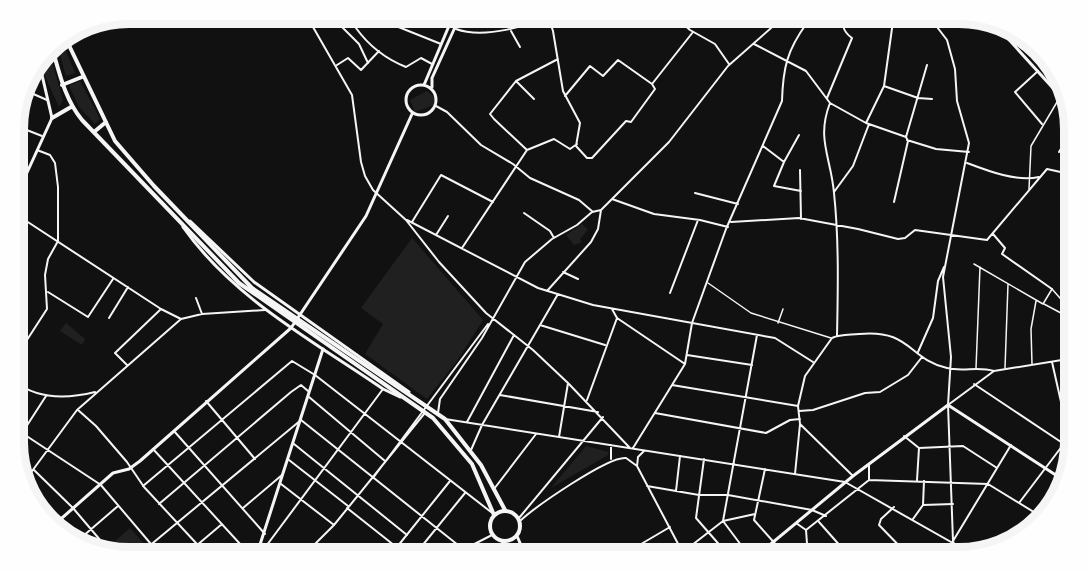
<svg xmlns="http://www.w3.org/2000/svg" width="1088" height="571" viewBox="0 0 1088 571" font-family="Lato,sans-serif">
<style>
.green{fill:#202020}
.lines{fill:none;stroke-linecap:round;stroke-linejoin:round}
.service{stroke:#f5f5f5;stroke-width:1.5}
.pedestrian{stroke:#f5f5f5;stroke-width:1.5}
.minor{stroke:#f5f5f5;stroke-width:2}
.tertiary{stroke:#f5f5f5;stroke-width:3}
.secondary{stroke:#f5f5f5;stroke-width:3}
.primary{stroke:#f5f5f5;stroke-width:4}
.rim{fill:none;stroke:#f5f5f5;stroke-width:8}
</style>
<rect width="100%" height="100%" fill="#111"/>
<!-- green -->
<path class="green" d="M61,39L75,73L66,76L56,41Z
M48,48L63,100L59,107L38,61Z
M80,81L100,119L95,124L79,107L70,88V85Z
M427,91L435,98L434,105L415,112L410,100Z
M582,224L588,230L580,239L582,242L574,245L566,235Z
M412,238L483,320L457,361L427,399L365,354L383,324L361,308Z
M66,323L85,339L82,345L60,331Z
M586,446L609,452L608,455L551,488Z
M130,528L146,546L133,557L114,554L108,547Z"/>
<g class="lines">
<!-- service -->
<path class="service" d="M708,283L751,313L831,338"/>
<!-- pedestrian -->
<path class="pedestrian" d="M1029,189L1031,146L1060,97
M974,264L1043,304L1052,289L1074,314
M1044,304L1074,320
M778,323L783,309
M1032,364L1031,329L1036,301
M976,368L980,267
M1005,368L1008,284"/>
<!-- minor -->
<path class="minor" d="M311,14L313,27L352,95L361,162L365,176L373,190L406,220L439,262L486,313L533,350L568,383L630,448
M547,14L553,31L563,91L580,123L576,146L587,158H592L626,121L631,122L655,89L652,84L693,32
M672,14L690,30L715,44L729,64
M794,14H805
M927,14L947,40L955,69L957,101L969,143L943,277L951,357L948,405L953,541L959,557
M630,19L649,14
M335,20L359,44L368,63
M386,22L441,44
M312,23L323,14
M356,28C369,46 386,59 406,67L421,58L432,64
M456,29C486,40 531,24 560,14
M511,31L520,47
M754,44L806,71L830,103L866,123L906,137
M337,65L348,58L361,70L379,51
M1038,71L1015,92L1042,124
M516,81L490,114L494,119L527,150L554,139L570,149L577,144
M884,86L918,98L932,99
M22,89L47,100
M565,96L590,66L603,76L618,60L652,84
M827,98L852,38C842,31 842,24 844,14
M534,99L516,81L558,59
M830,103C816,139 831,157 834,193C839,240 838,288 837,336
M436,106L447,112L481,145L513,164L530,178L579,200L593,212
M866,123L884,86L894,14
M14,125L42,136
M907,140L936,149L969,152
M763,146L784,162L774,186L801,191
M1059,152L1074,128
M784,162L799,135
M967,163C988,171 1016,182 1039,177
M800,170L801,219
M834,192L853,166L869,124
M695,193L738,204
M612,199L654,214L700,220L728,227
M894,202L908,141L906,137L927,65
M601,210L669,142L728,66L787,14
M14,213L161,309L181,319
M524,213L550,231L554,238
M407,220L538,288L593,305L775,338L813,362
M412,222L441,175L493,202
M731,222L799,218L858,229L898,239L905,238L915,230L987,240L1047,169L1074,175
M993,234L1005,248L1002,254L1052,289
M436,235L448,216
M462,248L527,150
M563,272L578,279
M48,292L88,317L113,279
M670,293L698,220
M196,298L202,314
M612,309L617,318L685,364
M109,318L128,287
M14,324L27,341
M540,325L605,345
M918,352L933,318L938,281L944,267
M687,355L752,365
M14,360L47,309L45,275L48,259L58,241V187L55,163L50,155L37,150
M1052,362L1066,424L1072,433
M127,365L115,353L161,309
M14,381C38,400 67,399 95,392
M974,384L1064,444
M672,385L798,406
M500,395L598,412
M309,397L385,461
M587,400L617,318
M206,401L255,459
M948,405L994,371L1074,358
M78,410L96,426L127,462L144,487L209,557
M799,411L813,410L865,393L880,392L908,375L922,357
M438,413L440,399L482,338L525,262L552,239L577,225L592,212L601,210L598,229L591,242L547,291
M655,413L766,433L790,420L800,419
M445,419L845,482L974,555
M467,422L514,335
M800,424L853,476
M174,431L265,534
M22,433L101,485
M904,436L919,448L917,480
M559,437L568,383
M15,444L46,396
M294,444L407,535
M633,448L685,364L692,323L726,229L782,101C783,68 787,50 807,23L804,14
M919,448L963,446L997,468
M153,449L252,557
M471,450L482,425L558,294
M611,459V445
M704,459L696,518L730,557
M289,460L348,506
M637,466L638,457L644,451
M765,469L754,520L787,557
M34,470L73,508L112,554
M795,474L800,424L798,406L805,376L832,338C840,334 850,335 859,334C911,329 908,359 947,368C963,372 978,366 994,371
M373,478L488,324
M869,480L988,484L1042,517
M24,482L77,410L181,319L202,314L265,310
M100,484L162,557
M281,484L334,525
M143,486L292,361L315,375L491,512
M647,486L699,495H728L812,510L826,516
M494,489L536,434
M676,491L680,456
M1019,503L1072,433L1074,435
M159,504L291,392L301,385L308,391
M923,505L953,504
M894,507L881,519L879,525L910,557
M243,508L282,475
M347,508L409,557
M519,518L603,417
M913,519L923,505L924,481
M520,521C535,507 608,456 626,458L637,466L685,557
M819,522L850,557
M796,523L806,530
M806,530L869,480V464
M806,530L808,557
M1002,536L1012,542
M75,543L118,506
M101,551L106,547
M683,552L723,521L755,514
M983,552L1002,536L1038,515
M136,557L301,420L463,549
M183,557L222,524
M232,557L244,547
M258,557L383,389
M302,557L334,525L424,414
M341,557L353,544L369,557
M389,557L450,481
M413,557L465,493
M449,557L492,535
M585,557L593,546L598,544L612,557
M619,557L670,527
M750,557L723,521L757,335
M947,557L953,541L1011,445"/>
<!-- tertiary -->
<path class="tertiary" d="M256,557L323,349"/>
<!-- secondary -->
<path class="secondary" d="M992,21L1072,109
M406 100a15 15 0 1 1 30 0a15 15 0 1 1-30 0Z
M424,85L454,14
M432,87V78L461,14
M14,201L52,118L42,75L36,64
M190,221L254,282L409,392
M183,227C234,299 312,340 383,389L400,397
M54,525L113,473L129,469L140,461L291,328L366,216L412,114
M517,536L526,557
M502,541L515,557
M755,557L853,476L948,405L1065,481"/>
<!-- primary -->
<path class="primary" d="M65,37L115,141L154,186L252,288L445,419L481,465L505,510
M51,44C59,71 64,98 82,120L239,283L433,418L472,464L494,515
M62,85L82,77
M52,118L71,107
M94,132L106,122
M490 526a15 15 0 1 1 30 0a15 15 0 1 1-30 0Z"/>
</g>
<!-- crop -->
<path d="M0 0H1088V571H0ZM129 24H959A105 105 0 0 1 1064 129V442A105 105 0 0 1 959 547H129A105 105 0 0 1 24 442V129A105 105 0 0 1 129 24Z" fill="#fefefe" fill-rule="evenodd"/>
<path class="rim" d="M129 24H959A105 105 0 0 1 1064 129V442A105 105 0 0 1 959 547H129A105 105 0 0 1 24 442V129A105 105 0 0 1 129 24Z"/>
</svg>
